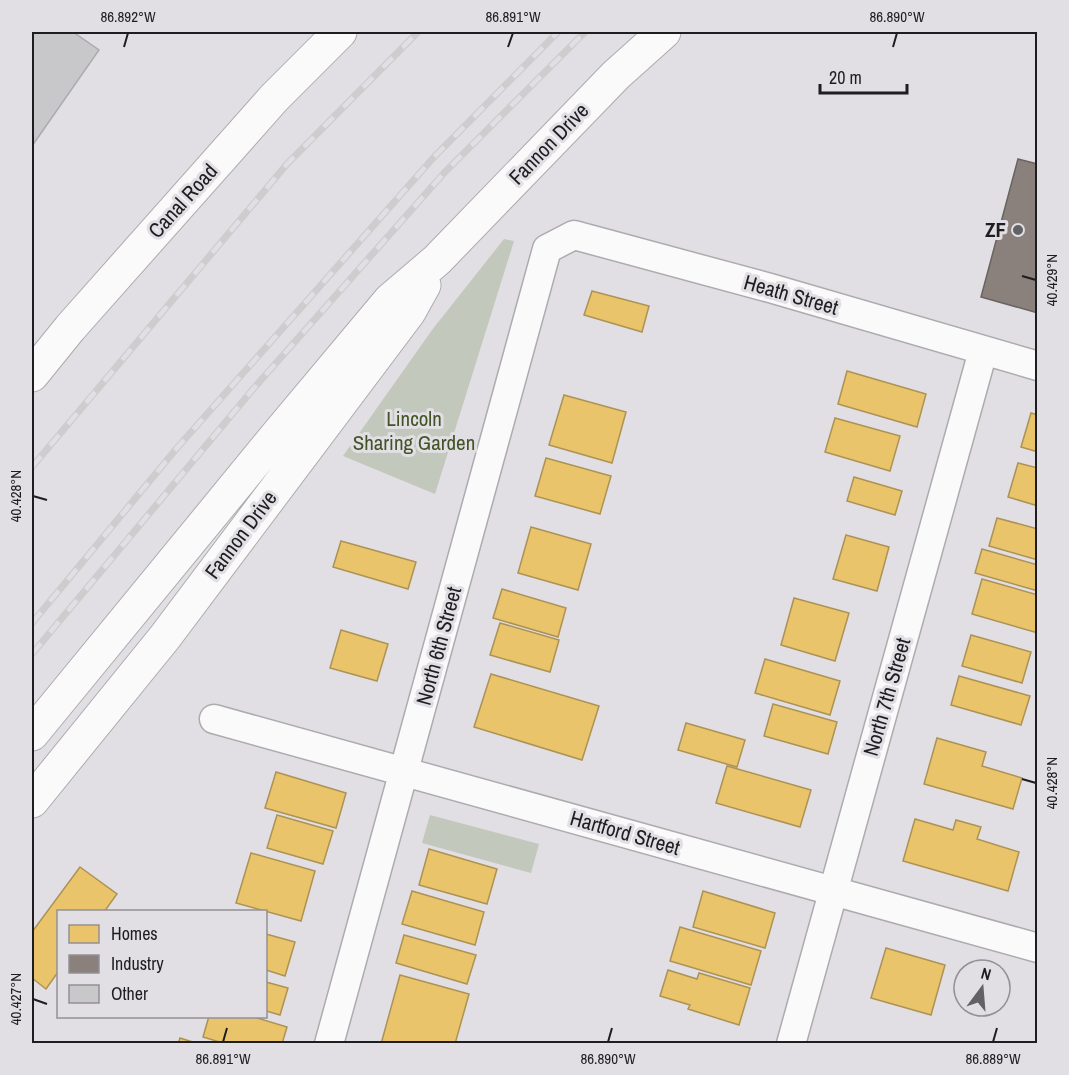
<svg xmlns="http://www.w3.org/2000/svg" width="1069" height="1075" viewBox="0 0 1069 1075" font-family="'Archivo Narrow',sans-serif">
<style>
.green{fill:#c3c8bc}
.homes{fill:#e9c46a;stroke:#ac9254;stroke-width:1.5}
.industry{fill:#8a817c;stroke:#6a6360;stroke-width:1.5}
.building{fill:#c8c7ca;stroke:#acabae;stroke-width:1.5}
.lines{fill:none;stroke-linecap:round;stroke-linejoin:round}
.minor-casing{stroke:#adabae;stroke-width:31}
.tertiary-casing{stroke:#adabae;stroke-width:35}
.secondary-casing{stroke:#adabae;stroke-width:35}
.minor{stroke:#fafafb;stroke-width:28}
.tertiary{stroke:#fafafb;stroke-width:33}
.secondary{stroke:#fafafb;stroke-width:33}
.rail-casing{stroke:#cdcdce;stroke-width:7}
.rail{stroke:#e1dee4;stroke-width:4.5;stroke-dasharray:14;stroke-linecap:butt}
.ticks{fill:none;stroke:#1e1d1f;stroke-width:2}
.poi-dot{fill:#626164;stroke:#e1dee4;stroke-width:2}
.labels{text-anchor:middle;stroke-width:6;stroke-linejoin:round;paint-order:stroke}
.street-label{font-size:21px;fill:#1e1d1f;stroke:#e1dee4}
.poi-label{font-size:21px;font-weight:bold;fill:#1e1d1f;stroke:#e1dee4;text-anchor:end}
.park-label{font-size:21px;fill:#425426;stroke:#e1dee4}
.neatline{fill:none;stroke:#1e1d1f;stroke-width:2}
.ticks-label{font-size:15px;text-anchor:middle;fill:#1e1d1f}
</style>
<rect width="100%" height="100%" fill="#e1dfe3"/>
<!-- green -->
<path class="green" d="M504,239L514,241L435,494L343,456L432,330Z
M430,815L539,844L531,873L422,843Z"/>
<!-- homes -->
<path class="homes" d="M592,291L649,306L642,332L584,315Z
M847,371L926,394L917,427L838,404Z
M564,395L626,412L612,463L549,445Z
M1031,413L1038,415V452L1021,447Z
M835,418L900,436L890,471L825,452Z
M546,458L611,476L600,514L535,496Z
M1018,463L1038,468V506L1008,497Z
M854,477L902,491L895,515L847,501Z
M997,518L1038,529V560L989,546Z
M531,527L591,544L578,590L518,573Z
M846,535L889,547L877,591L833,579Z
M341,541L416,562L408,589L333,567Z
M982,549L1038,565V591L975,573Z
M982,579L1038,595V633L972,614Z
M502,589L566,608L558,637L493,618Z
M794,598L849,613L835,661L781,645Z
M500,623L559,640L550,672L490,655Z
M341,630L388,644L377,681L330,668Z
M971,635L1031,652L1022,683L962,666Z
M765,659L840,681L830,715L755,693Z
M491,674L599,706L582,760L474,727Z
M959,676L1030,696L1021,725L951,705Z
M773,704L837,722L828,754L764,736Z
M686,723L745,740L737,767L678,750Z
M937,738L986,752L982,766L1022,778L1013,809L924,784Z
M727,766L811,790L800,827L716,803Z
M276,772L346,793L336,828L265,808Z
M277,815L333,831L323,864L267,848Z
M915,819L953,830L956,820L981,827L977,839L1019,852L1008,891L903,861Z
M429,849L497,869L487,904L419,885Z
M251,853L315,871L301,921L236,903Z
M80,867L117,894L104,912H58V972L46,989L32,978V932Z
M412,891L484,912L475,945L402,924Z
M703,891L775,913L765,948L693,927Z
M680,927L761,951L751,985L670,961Z
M266,934L295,942L285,976L266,970Z
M404,935L476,955L467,984L396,963Z
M886,948L945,965L931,1015L871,998Z
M668,970L697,979L699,973L750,988L739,1025L688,1009L690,1005L660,996Z
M400,975L469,994L455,1044H381Z
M266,982L288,988L280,1015L266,1011Z
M209,1016H251L287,1027L282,1044H226L203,1037Z
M180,1038L199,1044H178Z"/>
<!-- industry -->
<path class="industry" d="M1018,159L1038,164V313L981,297Z"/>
<!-- building -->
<path class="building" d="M32,32H73L99,50L32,146Z"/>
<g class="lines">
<defs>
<path id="minor" d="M214,719L1038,948
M329,1044L547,249L574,235L770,288L1038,366
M791,1044L983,351"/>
<path id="tertiary" d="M32,734L277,435L390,300L437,260L616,75L664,32
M32,801L165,637L409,312L424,285"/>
<path id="secondary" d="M32,375L70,328L274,98L340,32"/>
</defs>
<!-- minor casing -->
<use href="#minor" class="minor-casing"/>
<!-- tertiary casing -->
<use href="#tertiary" class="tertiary-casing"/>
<!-- secondary casing -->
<use href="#secondary" class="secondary-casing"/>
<!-- minor -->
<use href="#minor" class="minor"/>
<!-- tertiary -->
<use href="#tertiary" class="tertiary"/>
<!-- secondary -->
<use href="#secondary" class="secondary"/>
<defs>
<path id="rail" d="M32,467L287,164L418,32
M32,623L177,448L434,157L558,32
M32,654L254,388L444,173L585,32"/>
</defs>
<!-- rail casing -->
<use href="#rail" class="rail-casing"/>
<!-- rail -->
<use href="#rail" class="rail"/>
</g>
<!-- ticks -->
<path class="ticks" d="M124,47L128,33M508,47L513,33M893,47L897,33M1022,276L1036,280M33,496L47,500M1022,779L1036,783M33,999L47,1004M223,1042L227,1028M608,1042L612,1028M993,1042L997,1028"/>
<!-- markers -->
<circle class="poi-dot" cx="1018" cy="230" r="6"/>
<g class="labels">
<!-- street labels -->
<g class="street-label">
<text transform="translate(549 144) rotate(-46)" y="7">Fannon Drive</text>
<text transform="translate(183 201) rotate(-48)" y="7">Canal Road</text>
<text transform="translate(791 295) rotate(16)" y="7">Heath Street</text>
<text transform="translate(241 535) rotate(-53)" y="7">Fannon Drive</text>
<text transform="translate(439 646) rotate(-75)" y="7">North 6th Street</text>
<text transform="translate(887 697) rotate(-74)" y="7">North 7th Street</text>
<text transform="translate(625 833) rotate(16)" y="7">Hartford Street</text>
</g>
<!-- poi labels -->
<g class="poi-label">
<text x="1006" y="237">ZF</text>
</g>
<!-- park labels -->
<g class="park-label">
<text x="414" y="426">Lincoln<tspan x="414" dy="24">Sharing Garden</tspan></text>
</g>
</g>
<!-- border -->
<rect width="1069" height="1075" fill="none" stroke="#e1dee4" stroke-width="66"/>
<!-- legend -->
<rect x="57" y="910" width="210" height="108" fill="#e1dee4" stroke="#939195" stroke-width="1.5"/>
<rect x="69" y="925" width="30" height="18" fill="#e9c46a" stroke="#939195" stroke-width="1.5"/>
<text x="111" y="940" font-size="18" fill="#1e1d1f">Homes</text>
<rect x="69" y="955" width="30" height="18" fill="#8a817c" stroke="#939195" stroke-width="1.5"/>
<text x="111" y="970" font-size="18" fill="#1e1d1f">Industry</text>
<rect x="69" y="985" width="30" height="18" fill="#c8c7ca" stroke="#939195" stroke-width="1.5"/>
<text x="111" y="1000" font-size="18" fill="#1e1d1f">Other</text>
<!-- north arrow -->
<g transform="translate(982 988) rotate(16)"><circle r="28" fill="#e1dee4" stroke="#939195" stroke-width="1.5"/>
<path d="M0-4.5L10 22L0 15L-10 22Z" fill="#626164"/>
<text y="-9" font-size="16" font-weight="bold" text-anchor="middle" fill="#1e1d1f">N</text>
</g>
<!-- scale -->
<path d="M820 84v9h87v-9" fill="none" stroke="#1e1d1f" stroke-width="3"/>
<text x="829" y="84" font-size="18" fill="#1e1d1f" stroke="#e1dee4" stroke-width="4.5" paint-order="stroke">20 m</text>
<rect x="33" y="33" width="1003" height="1009" class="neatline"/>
<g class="ticks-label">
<text x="128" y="22">86.892°W</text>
<text x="513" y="22">86.891°W</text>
<text x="897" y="22">86.890°W</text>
<text transform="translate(1052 280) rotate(-90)" y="5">40.429°N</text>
<text transform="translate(16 496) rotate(-90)" y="5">40.428°N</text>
<text transform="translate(1052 783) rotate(-90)" y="5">40.428°N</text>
<text transform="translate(16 999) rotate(-90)" y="5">40.427°N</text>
<text x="223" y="1064">86.891°W</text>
<text x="608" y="1064">86.890°W</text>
<text x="993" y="1064">86.889°W</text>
</g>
</svg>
